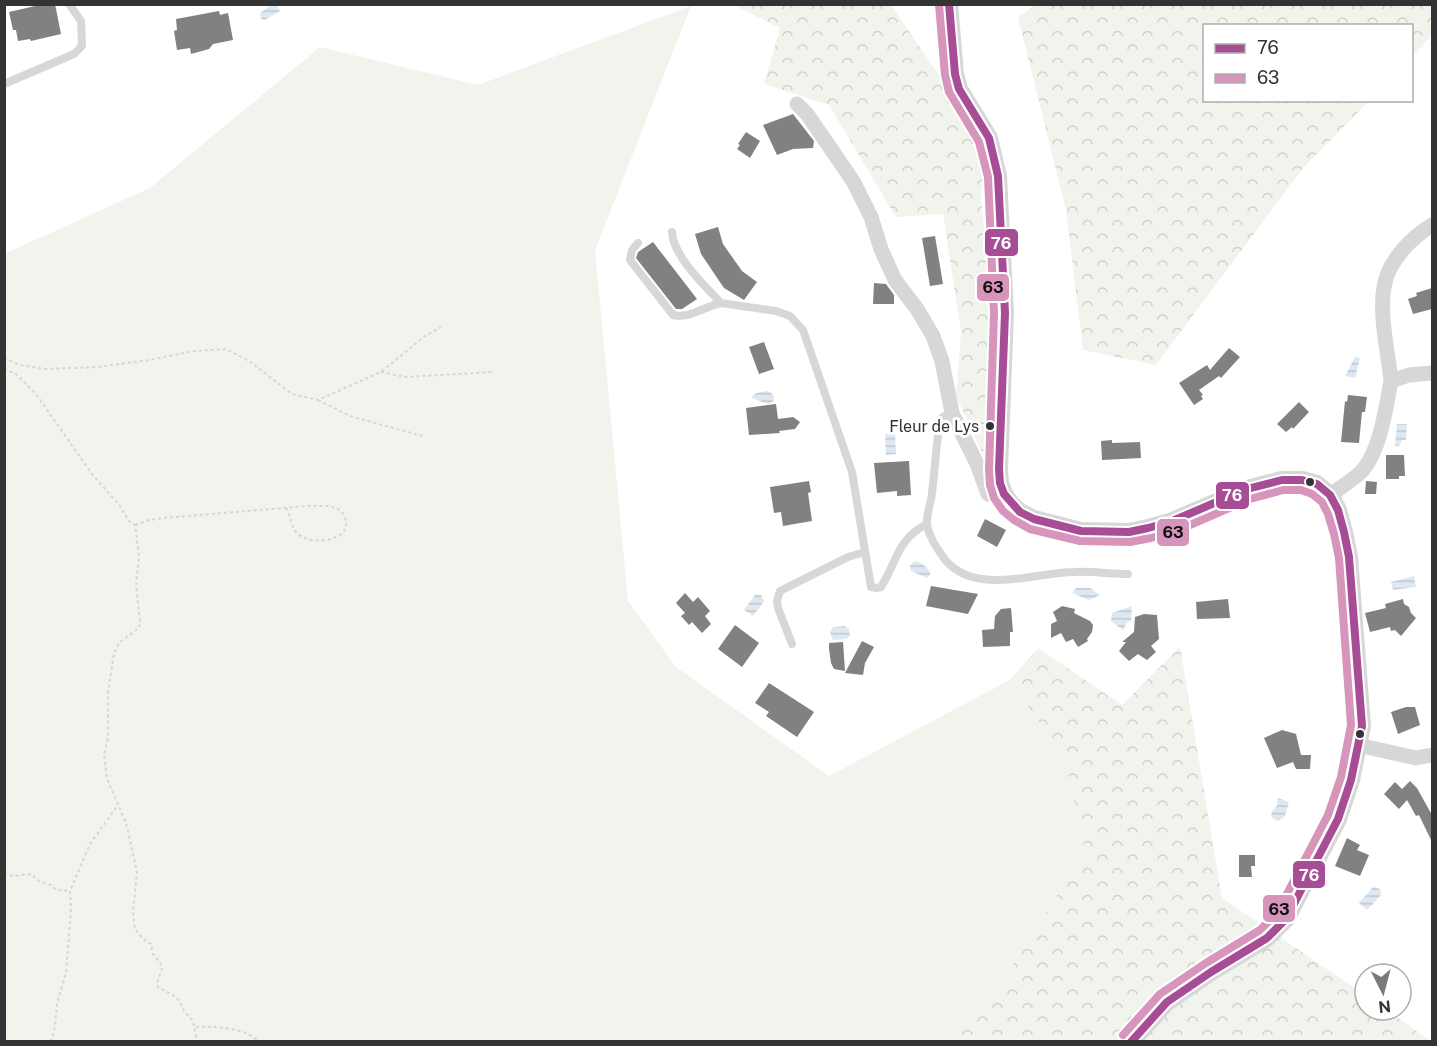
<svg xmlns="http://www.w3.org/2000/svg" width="1437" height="1046" viewBox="0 0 1437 1046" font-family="'Public Sans',sans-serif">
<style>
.green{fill:#f0f4ed}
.forest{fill:url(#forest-crowns)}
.water{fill:url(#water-rules)}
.building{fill:#818181}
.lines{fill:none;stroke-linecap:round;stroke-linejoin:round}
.path{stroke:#d5d5d5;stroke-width:2;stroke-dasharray:3 3;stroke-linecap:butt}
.service{stroke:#d7d7d7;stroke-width:8}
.minor{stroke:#d7d7d7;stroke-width:15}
.tertiary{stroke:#d7d7d7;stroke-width:18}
.bus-1-casing{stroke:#fff;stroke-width:12}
.bus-2-casing{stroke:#fff;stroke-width:12}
.bus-1{stroke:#a74d96;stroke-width:8}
.bus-2{stroke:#d895bc;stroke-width:8}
.bus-dot{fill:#333;stroke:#fff;stroke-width:2}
.labels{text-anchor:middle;stroke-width:6;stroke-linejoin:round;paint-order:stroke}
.bus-label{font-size:16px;fill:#333;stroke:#fff;text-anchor:end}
.line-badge{stroke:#fff;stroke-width:2}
.badge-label{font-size:16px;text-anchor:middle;font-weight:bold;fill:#fff}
.pale-badge-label{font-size:16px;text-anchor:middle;font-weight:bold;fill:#111}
</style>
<defs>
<pattern id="forest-crowns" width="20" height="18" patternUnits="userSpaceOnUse" patternTransform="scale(1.5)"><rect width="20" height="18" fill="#f0f4ed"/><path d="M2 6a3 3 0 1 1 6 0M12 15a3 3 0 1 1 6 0" fill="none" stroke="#ced2cc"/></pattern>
<pattern id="water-rules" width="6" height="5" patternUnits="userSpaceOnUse" patternTransform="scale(1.5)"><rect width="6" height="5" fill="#dee8f2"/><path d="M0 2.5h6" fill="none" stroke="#bfc7d0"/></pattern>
</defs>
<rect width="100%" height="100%" fill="#fff"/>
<!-- green -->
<path class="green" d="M691,6L595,250L628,601L676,667L829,776L1010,680L1065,761L1085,852L991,999L941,1042L5,1041L4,254L150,188L320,47L478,85Z"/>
<!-- forest -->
<path class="forest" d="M1037,4L1432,5V35L1412,57V26H1204V100L1369,101L1303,168L1156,365L1083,350L1066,210L1018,17Z
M734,5H891L943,81L984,167L981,199L992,305L985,459L956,396L961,332L943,214L896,217L829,105L764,84L780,28Z
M1180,647L1222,898L1365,995V1010H1387L1432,1042H941L991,999L1085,852L1065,761L1010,680L1038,648L1122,705Z"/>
<!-- water -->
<path class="water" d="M273,4L277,5L280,11L265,20L261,19L260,13Z
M1355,357L1360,358L1355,378L1345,376Z
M766,391L770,392L774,396L773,402L768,404L752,398L751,397L756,393Z
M1397,424H1407L1406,440H1402L1399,446H1395Z
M895,433L896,454L886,455L885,434Z
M914,561C920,561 931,569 930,575L927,578L911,571L910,566Z
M1414,576L1416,587L1393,590L1391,582Z
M1076,588H1090L1100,595L1089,600L1072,593Z
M755,595H761L764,601L753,616L744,610Z
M1132,606L1131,622L1128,621L1123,630L1111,621L1112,613Z
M845,626L849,629L850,636L846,639L833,640L830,632L833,627Z
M1278,798L1289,802L1285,816L1278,821L1271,817L1272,811L1277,806Z
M1373,887L1380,889L1381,895L1367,910L1359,903Z"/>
<!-- building -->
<path class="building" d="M44,4H55L61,34L31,41L30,39L18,41L16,30H13L9,12Z
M219,11L220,15L228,13L233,40L213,44L209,49L191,54L190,48L177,50L174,31L177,30L176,19Z
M793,114L814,141L813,148L793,149L777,155L763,125Z
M746,132L760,141L750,158L737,149L740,145L738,144Z
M718,227L723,244L742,271L757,282L744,300L724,288L701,254L695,234Z
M935,236L943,284L930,286L922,238Z
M653,242L697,299L682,309H676L636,258L638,252Z
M874,283L886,284L894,295V304H873Z
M1432,288V309L1413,314L1408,299L1417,296L1416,293Z
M764,342L774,369L759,374L749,347Z
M1229,348L1240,357L1221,378L1219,376L1199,390L1203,395L1201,396L1203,399L1194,405L1179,383L1207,365L1210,370Z
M1348,395L1367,397L1365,412H1362L1359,443L1341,442L1345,401L1347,402Z
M1299,402L1309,412L1293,429L1292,427L1286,432L1277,424Z
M776,404L778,419L793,417L800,422L795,429L779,431L780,433L749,435L746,408Z
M1112,440V443L1140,442L1141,458L1102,460L1101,441Z
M1386,455H1404L1405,476H1399V479H1386Z
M909,461L911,495L897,496V491L877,493L874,463Z
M809,481L811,492L808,493L812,521L783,526L781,512L774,513L770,487Z
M1366,481L1377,482L1376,494H1365Z
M985,519L1006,530L997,547L977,536Z
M931,586L978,594L968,614L926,606Z
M685,593L693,602L698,597L710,611L705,616L711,624L702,633L692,622L689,625L681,616L685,613L676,603Z
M1228,599L1230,618L1197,619L1196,602Z
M1403,599L1404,604L1409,607L1411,613L1416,618L1401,636L1395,630L1391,631L1390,627L1370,632L1365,613L1386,608L1385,604Z
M1062,606L1075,609L1074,613L1090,621L1093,625L1092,632L1087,639L1088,641L1078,647L1073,639L1066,642L1061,633L1051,638V624L1057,621L1053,612Z
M1011,608L1013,632H1010V646L983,647L982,630L994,629L995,616L1001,609Z
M1144,614L1157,615L1159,639L1151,646L1156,652L1147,660L1138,654L1129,661L1119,651L1126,642H1122L1134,632L1135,617Z
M735,625L759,643L742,667L718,649Z
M862,641L874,647L865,663L863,675L845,673Z
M843,642L845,671L834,669L831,663L829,649V643Z
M769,683L814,712L797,737L766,716L769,712L755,703Z
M1406,707H1415L1420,725L1398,734L1391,712Z
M1282,730L1296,734L1301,755H1311L1310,769H1296L1293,762L1277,768L1264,738Z
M1410,781L1417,788L1432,815V842L1419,815L1416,816L1407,800L1399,809L1384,794L1395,782L1402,789Z
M1347,838L1360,845L1357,850L1369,855L1360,876L1335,866Z
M1239,855H1255V866H1251L1252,877H1239Z"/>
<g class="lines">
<!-- path -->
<path class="path" d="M4,358L20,365L45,369L97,367L149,360L194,351L226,349L249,361L292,394L318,400L381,372L425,336L441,327
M4,369L16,374L36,394L92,474L120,506L129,521L135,525L139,557L136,584L140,622L139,628L120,642L114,653L108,693V738L104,755L107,779L126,823L137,872L133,912L135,929L142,938L151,944L153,954L161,964L162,969L157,983L158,987L176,997L180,1002L184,1011L193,1021L197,1042
M381,372L405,377L492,372
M318,400L350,416L422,436
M135,525L149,520L164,518L308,506H330L340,510C363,537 316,549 298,534C291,529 291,516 286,508
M4,874L14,876L31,874L40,882L51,885L56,890L70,891
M196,1027C211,1026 250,1028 258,1042
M51,1042L55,1026L57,1003L66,973L71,909L70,891L90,844L118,805"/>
<!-- service -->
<path class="service" d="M4,84L74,54L82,46L81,21L69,4
M672,232C673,256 705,286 721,303L776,311L790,316L803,330L852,472L871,587L877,588L881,587C897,562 897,539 927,524
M638,243L632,250L630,260L673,315C690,319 705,306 721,303
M952,413L943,417L940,421C936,445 935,469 932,493C931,504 926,514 927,525C929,536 935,545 941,554C969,598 1031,573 1073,572C1091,571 1110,574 1128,574
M792,644L778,608L777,601L780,591L848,557L865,552"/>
<!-- minor -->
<path class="minor" d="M797,104L807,114L853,181L871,217L881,249L895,280L917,309L933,336L942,361L952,413L977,464L988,494L995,496L1004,494
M1391,381C1388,352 1379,314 1384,287C1388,261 1411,238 1432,225
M1330,495C1340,488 1351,481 1360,473C1380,454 1386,407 1391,381L1409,375L1432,373
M1358,745L1416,758L1432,755"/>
<!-- tertiary -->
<path class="tertiary" d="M949,4L955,74L959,89L989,138L998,176L1005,313L999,469L1000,483L1004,494L1011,504L1020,512L1034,519L1081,531L1129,532L1148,528L1170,522L1247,489L1282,480H1302L1317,484L1330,495L1338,510L1344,532L1349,557L1362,726L1351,780L1338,819L1286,919L1267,938L1211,972L1167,1002L1131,1042"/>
<defs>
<path id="bus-1" d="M949,4L955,74L959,89L989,138L998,176L1005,313L999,469L1000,483L1004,494L1020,512L1034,519L1081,531L1129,532L1148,528L1170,522L1247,489L1282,480H1302L1317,484L1330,495L1338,510L1344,532L1349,557L1362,726L1351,780L1338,819L1286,919L1267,938L1211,972L1167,1002L1131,1042"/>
<path id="bus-2" d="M939,5L945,75L949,92L979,142L988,177L994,313L989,470L990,485L994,498L1003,511L1014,520L1030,529L1080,541L1130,542L1151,538L1174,532L1250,499L1283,490H1301L1312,494L1322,502L1328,514L1334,534L1339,558L1351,725L1341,777L1328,815L1277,913L1260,930L1206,963L1160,994L1123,1035"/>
</defs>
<!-- bus-1 casing -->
<use href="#bus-1" class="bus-1-casing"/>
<!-- bus-2 casing -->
<use href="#bus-2" class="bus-2-casing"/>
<!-- bus-1 -->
<use href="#bus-1" class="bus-1"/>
<!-- bus-2 -->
<use href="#bus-2" class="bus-2"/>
</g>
<!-- markers -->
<g class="bus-dot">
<circle cx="990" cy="426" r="5"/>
<circle cx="1310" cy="482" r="5"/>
<circle cx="1360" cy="734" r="5"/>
</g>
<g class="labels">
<!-- bus labels -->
<g class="bus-label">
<text x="979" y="432">Fleur de Lys</text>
</g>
</g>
<g class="line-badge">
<rect x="984" y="228" width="35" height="29" rx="6" fill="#a74d96"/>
<rect x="976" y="273" width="34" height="29" rx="6" fill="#d895bc"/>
<rect x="1215" y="481" width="35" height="29" rx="6" fill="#a74d96"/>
<rect x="1156" y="518" width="34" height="29" rx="6" fill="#d895bc"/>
<rect x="1292" y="860" width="34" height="29" rx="6" fill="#a74d96"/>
<rect x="1262" y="894" width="34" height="29" rx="6" fill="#d895bc"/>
</g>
<g class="badge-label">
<text x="1001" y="249">76</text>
<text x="1232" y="501">76</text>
<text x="1309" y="881">76</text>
</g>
<g class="pale-badge-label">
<text x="993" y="293">63</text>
<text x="1173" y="538">63</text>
<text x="1279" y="915">63</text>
</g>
<!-- border -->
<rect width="1437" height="1046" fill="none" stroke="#333333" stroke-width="12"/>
<!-- legend -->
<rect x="1203" y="24" width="210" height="78" fill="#ffffff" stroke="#adadad" stroke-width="1.5"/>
<rect x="1215" y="44" width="30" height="9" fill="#a74d96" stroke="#adadad" stroke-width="1.5"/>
<text x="1257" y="54" font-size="18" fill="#333333">76</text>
<rect x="1215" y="74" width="30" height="9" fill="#d895bc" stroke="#adadad" stroke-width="1.5"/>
<text x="1257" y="84" font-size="18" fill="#333333">63</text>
<!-- north arrow -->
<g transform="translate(1383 992) rotate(174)"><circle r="28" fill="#ffffff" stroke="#adadad" stroke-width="1.5"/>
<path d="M0-4.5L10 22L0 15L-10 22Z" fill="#7a7a7a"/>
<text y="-9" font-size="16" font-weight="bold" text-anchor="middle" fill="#333333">N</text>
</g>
</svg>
